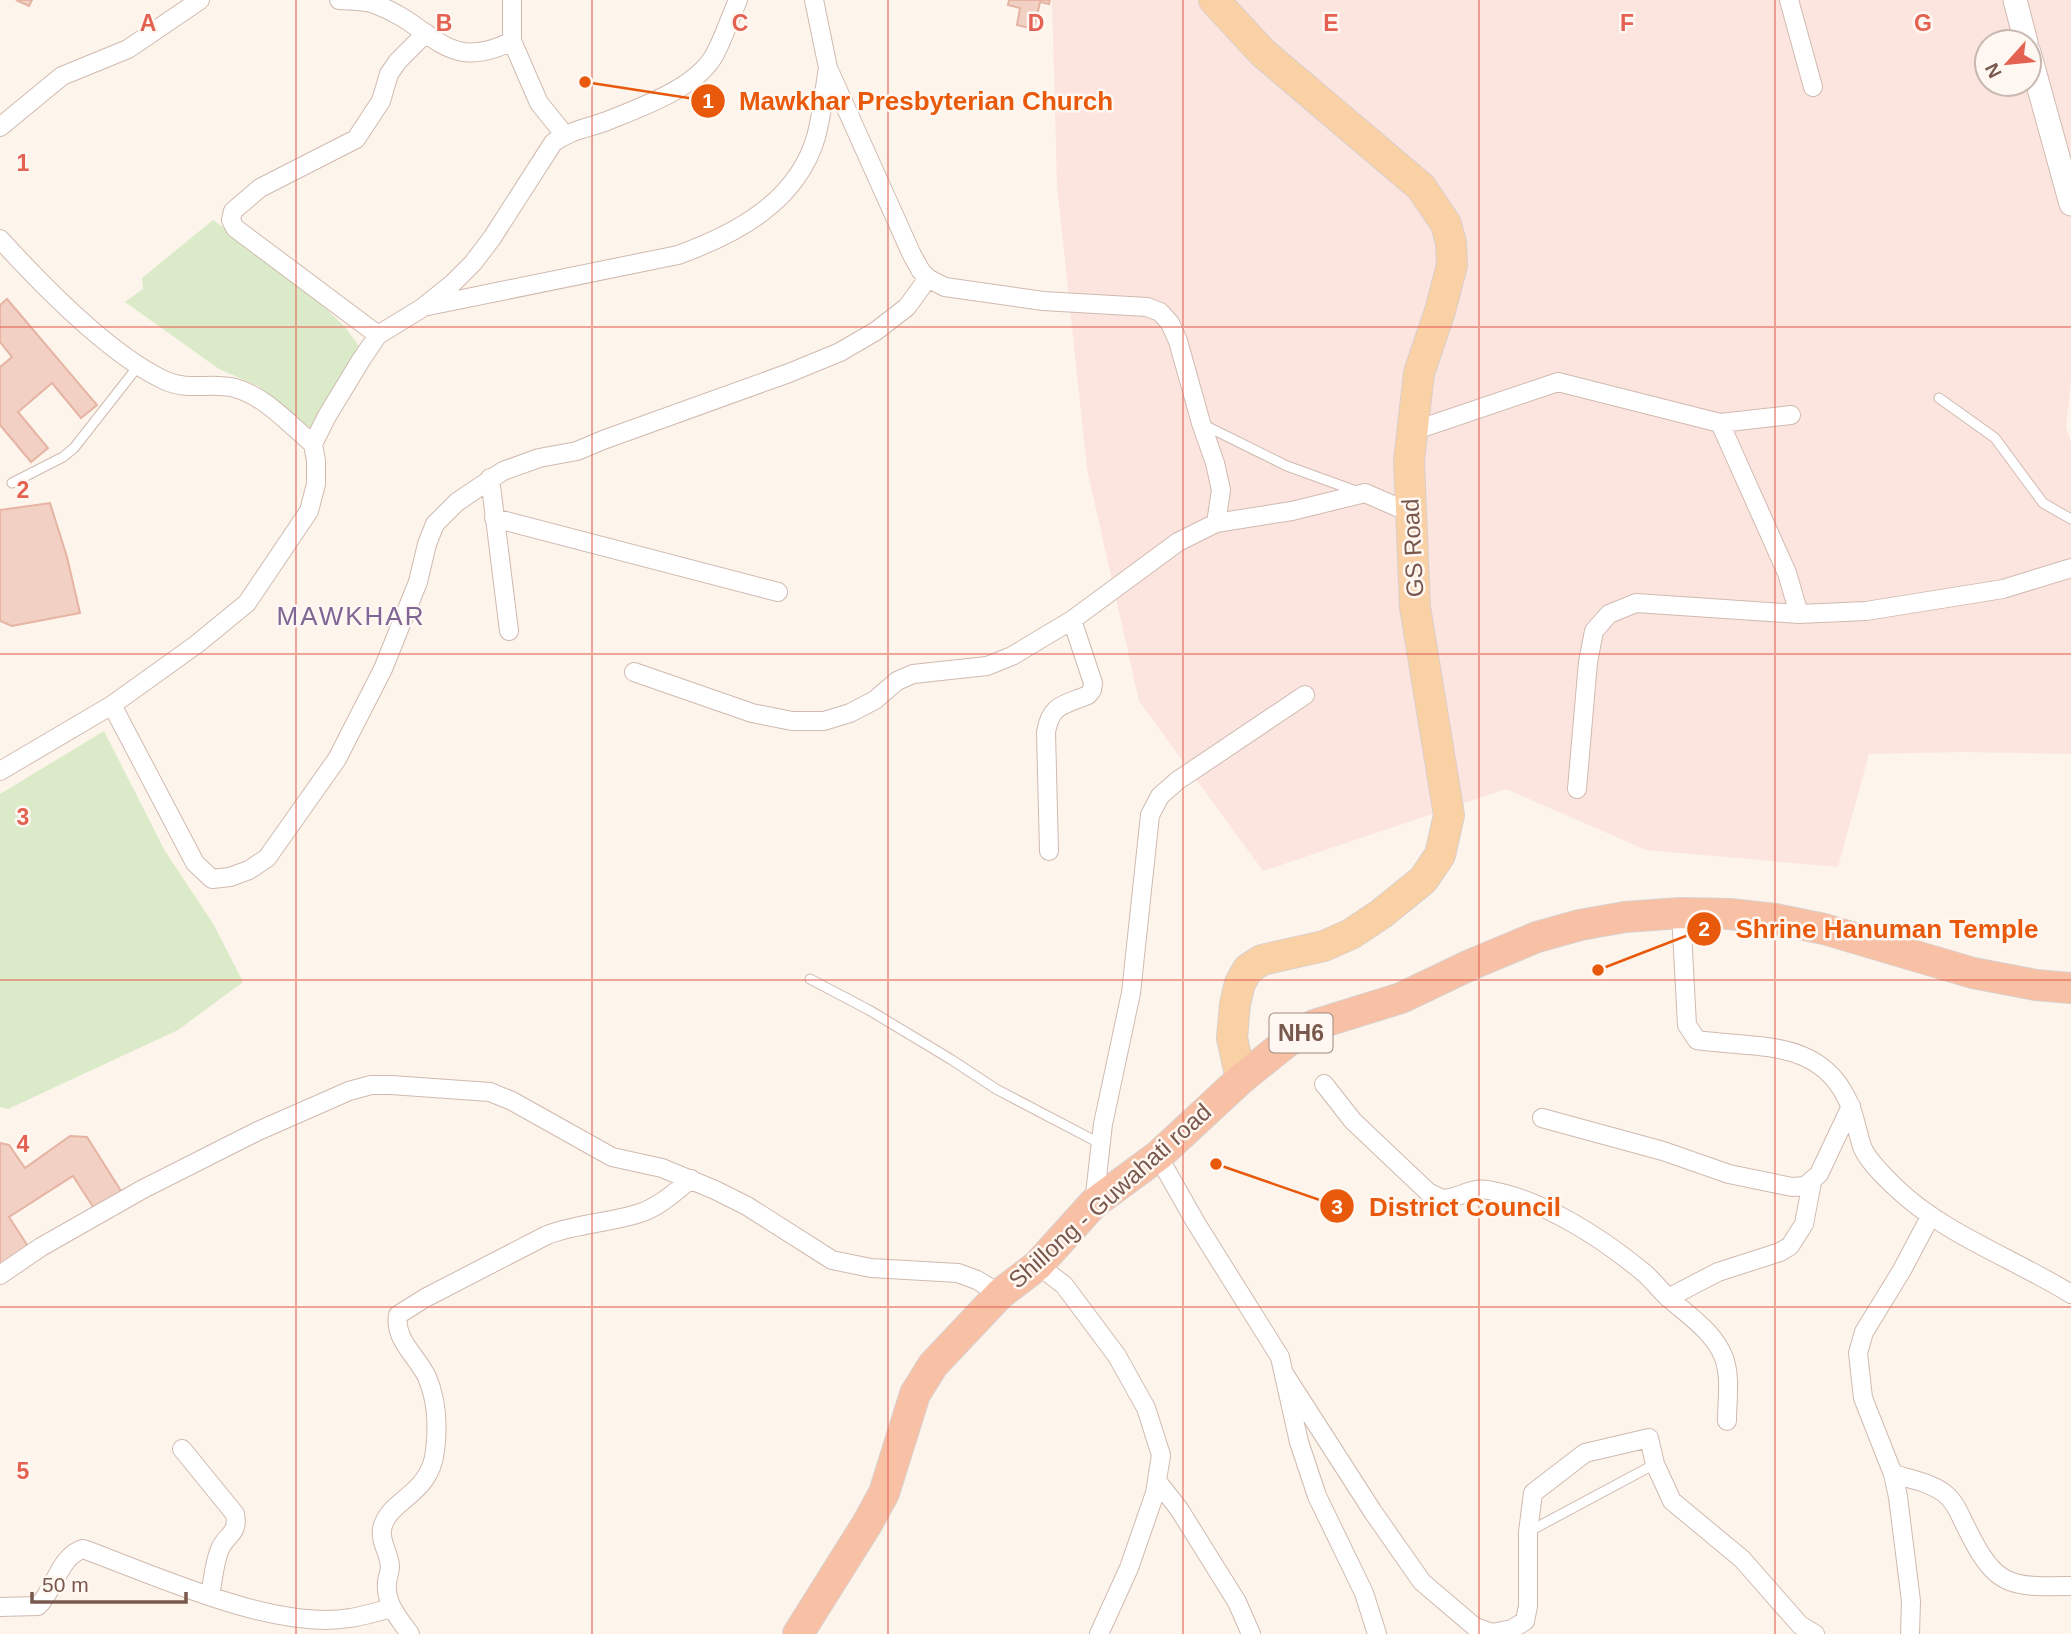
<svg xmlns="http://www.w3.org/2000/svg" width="2071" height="1634" viewBox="0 0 2071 1634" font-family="Helvetica,sans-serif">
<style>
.commercial{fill:#fce5df;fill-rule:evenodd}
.green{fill:#dbebc9}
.building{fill:#f2d0c3;stroke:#e5b4a3;stroke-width:2}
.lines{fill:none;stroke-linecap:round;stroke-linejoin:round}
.service-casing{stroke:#d0bab0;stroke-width:11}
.minor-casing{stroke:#d0bab0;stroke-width:20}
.tertiary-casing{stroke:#d0bab0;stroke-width:25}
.primary-casing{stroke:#d9d0cd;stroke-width:32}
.trunk-casing{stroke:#d9d0cd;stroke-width:32}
.service{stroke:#fff;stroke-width:9}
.minor{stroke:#fff;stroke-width:18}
.tertiary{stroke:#fff;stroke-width:23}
.primary{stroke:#fad0a5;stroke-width:30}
.trunk{stroke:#f8c0a4;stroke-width:30}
.grid{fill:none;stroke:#e46252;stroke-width:2;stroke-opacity:0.55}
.labels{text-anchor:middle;stroke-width:5;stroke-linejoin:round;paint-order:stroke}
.shield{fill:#fff8f2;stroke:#a1887e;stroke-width:2}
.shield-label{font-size:23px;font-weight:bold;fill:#79584d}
.street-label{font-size:24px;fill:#79584d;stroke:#fff8f2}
.neighbourhood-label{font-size:26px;letter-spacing:2px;fill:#7f6694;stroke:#fff8f2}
.grid-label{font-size:23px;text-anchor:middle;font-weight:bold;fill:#e46252;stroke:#fff8f2;stroke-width:5;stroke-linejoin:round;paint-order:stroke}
.leader{fill:none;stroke:#e8590c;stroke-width:2.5}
.callout-dot{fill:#e8590c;stroke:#fff8f2;stroke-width:2.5}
.mark-label{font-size:21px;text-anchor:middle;font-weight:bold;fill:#fff}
.callout-label{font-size:26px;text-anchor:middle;font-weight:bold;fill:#e8590c;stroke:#fff8f2;stroke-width:5;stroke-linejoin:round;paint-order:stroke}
</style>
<rect width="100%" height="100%" fill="#fdf4eb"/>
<!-- commercial -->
<path class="commercial" d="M1052,0H2071V382L2066,427L2071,442V754L1964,752L1869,754L1838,867L1646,850L1506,789L1263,871L1139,701L1087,469L1057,185ZM1987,42H2029V84H1987Z"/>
<!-- green -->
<path class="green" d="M213,220L294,278L345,327L362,350L310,435L258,386L219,369L125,302L143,289L142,278Z
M104,731L165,851L214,925L243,982L178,1030L8,1109L0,1107V794Z"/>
<!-- building -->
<path class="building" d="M16,0H32L29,6Z
M1009,0H1050L1049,4L1040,2L1034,29L1017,25L1020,8L1008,5Z
M7,299L97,405L81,418L52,383L18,412L48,448L31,462L0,425V367L12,357L0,342V305Z
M50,503L67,557L80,613L12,626L0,621V510Z
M70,1136L87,1137L126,1199L99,1216L73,1176L9,1217L35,1257L0,1273V1143L9,1145L25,1168Z"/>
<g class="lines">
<defs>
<path id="service" d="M1939,398L1995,438L2043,503L2071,519
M1202,424L1287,466L1356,491
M12,483L63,457L74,448L139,365
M810,979L869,1010L952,1060L996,1089L1101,1144
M1528,1532L1655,1464"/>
<path id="minor" d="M339,0C351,1 366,0 377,5C432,25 446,75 512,41
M512,0V41L539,103L564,134
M814,0L828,68L912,255L921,271L929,279L945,287L1043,301L1147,307L1160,312L1170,323L1178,341L1201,423L1215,463L1221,490L1216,523
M1789,0L1813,87
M0,127L62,76L128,49L200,0
M0,239C41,284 111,356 166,381C188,391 213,382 235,388C265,396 290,425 313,444
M428,306L678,255C736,234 797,202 816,137C822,115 824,91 828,68
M378,335L235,228L231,220L233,211L260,188L356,139L381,101L389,74L398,61L426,33
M1720,423L1787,573L1799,614
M1413,431L1558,382L1720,423L1791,415
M490,478L509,631
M494,518L778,592
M634,672L752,713L792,721H824L850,713L875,700L897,681L913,674L987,666L1012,656L1072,620L1178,542L1216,523L1292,511L1365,493L1411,513
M112,705L195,863L212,879L230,877L249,870L267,858L337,759L383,669L418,582L427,544L435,524L457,502L503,471L539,458L577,451L603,440L789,373L840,352L876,331L907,307L928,278
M0,771L112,705L197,644L247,603L309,511L316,484V461L313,444L327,416L361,360L378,335L422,308L452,284L473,263L492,238L553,143C568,131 588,128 607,121C641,107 697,88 715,54C724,37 730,18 738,0
M1577,789L1588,662L1594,631L1609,614L1636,603L1799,614L1866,611L2003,589L2071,568
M1049,851L1046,732C1051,704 1064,705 1088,695L1092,690L1093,683L1072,620
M1681,913L1687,1025L1697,1040C1758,1049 1824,1037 1851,1108C1856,1121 1858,1136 1863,1149C1870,1163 1883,1175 1894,1186C1943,1234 2013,1258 2071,1294
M1324,1084L1353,1121L1428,1192L1442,1199C1458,1199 1471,1187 1488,1190C1542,1199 1602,1238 1643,1272C1653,1280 1660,1291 1670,1299C1689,1316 1714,1332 1724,1358C1731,1378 1727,1400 1727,1421
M1542,1118L1663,1151L1729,1174L1792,1187L1805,1186L1819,1174L1851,1106
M1158,1156L1196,1223L1280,1357L1299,1442L1317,1496L1364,1593L1377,1634
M1094,1203L1103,1124L1131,993L1150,815L1160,796L1177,781L1305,695
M1038,1265L1064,1285L1117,1356L1146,1408L1161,1455L1155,1493L1129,1568L1099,1634
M0,1275L41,1247L143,1189L258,1131L349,1091L371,1085H391L490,1092L512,1101L612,1157L662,1168L715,1190L747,1206L832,1260L871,1268L958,1273L977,1280L1000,1294
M1668,1298L1718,1272L1780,1252L1790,1246L1804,1224L1812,1182
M1285,1375L1373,1512L1422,1582L1475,1627L1492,1633L1512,1629L1525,1621L1528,1606V1532L1533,1493L1585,1453L1649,1438L1655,1464L1672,1501L1742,1559L1800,1625L1815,1634
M182,1449L235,1514C239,1535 226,1534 220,1549C214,1563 213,1581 210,1595
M1893,1474C1910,1479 1929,1482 1944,1493C1956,1502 1960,1516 1967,1529C1996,1588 2010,1587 2071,1586
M1157,1481L1179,1509L1237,1602L1251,1634
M0,1607L38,1606C54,1591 60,1555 83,1549C155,1575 274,1631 350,1618C363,1616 377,1612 391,1608
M410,1634C398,1617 385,1604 387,1582C388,1576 390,1571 390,1566C389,1553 380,1542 382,1529C388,1499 430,1496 435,1451C438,1427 437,1400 427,1377C417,1356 394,1340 398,1315L425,1298L547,1235C579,1223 610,1223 640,1213C659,1207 675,1192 691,1179
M1910,1634L1911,1601L1898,1497L1893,1474L1863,1398L1858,1353L1864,1332L1902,1270L1930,1217"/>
<path id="tertiary" d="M2015,0L2026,42
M2029,52L2071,204"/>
<path id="primary" d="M1214,0L1263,53L1421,187L1446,224L1451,243L1452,265L1440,311L1419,373L1409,461L1415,607L1449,815L1440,855L1423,880L1381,914L1351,934L1324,946L1262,960L1248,969L1240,983L1235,1004L1232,1038L1241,1079"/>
<path id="trunk" d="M798,1634L867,1524L884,1493L915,1394L933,1365L1000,1294L1038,1265L1094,1203L1158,1156L1241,1079L1287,1042L1314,1025L1401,998L1470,965L1537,937L1580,925L1625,917L1681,913L1730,914L1775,919L1824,929L1973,973L2036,985L2071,988"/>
</defs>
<!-- service casing -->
<use href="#service" class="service-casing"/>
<!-- minor casing -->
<use href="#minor" class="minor-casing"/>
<!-- tertiary casing -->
<use href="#tertiary" class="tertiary-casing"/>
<!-- primary casing -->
<use href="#primary" class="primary-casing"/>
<!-- trunk casing -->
<use href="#trunk" class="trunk-casing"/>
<!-- service -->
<use href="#service" class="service"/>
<!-- minor -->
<use href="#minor" class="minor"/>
<!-- tertiary -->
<use href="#tertiary" class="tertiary"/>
<!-- primary -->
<use href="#primary" class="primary"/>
<!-- trunk -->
<use href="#trunk" class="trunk"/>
</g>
<!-- grid -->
<path class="grid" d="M296,0V1634M592,0V1634M888,0V1634M1183,0V1634M1479,0V1634M1775,0V1634M0,327H2071M0,654H2071M0,980H2071M0,1307H2071"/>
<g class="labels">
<!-- shield labels -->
<rect class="shield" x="1269.5" y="1013.5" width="63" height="39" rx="5"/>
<g class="shield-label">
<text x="1301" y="1041">NH6</text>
</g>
<!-- street labels -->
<g class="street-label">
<text transform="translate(1413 548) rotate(-93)" y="8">GS Road</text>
<text transform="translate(1110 1196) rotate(-42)" y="8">Shillong - Guwahati road</text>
</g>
<!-- neighbourhood labels -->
<g class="neighbourhood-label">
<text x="351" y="625">MAWKHAR</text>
</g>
</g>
<g class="grid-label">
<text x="148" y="31">A</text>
<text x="444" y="31">B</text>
<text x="740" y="31">C</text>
<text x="1036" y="31">D</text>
<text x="1331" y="31">E</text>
<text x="1627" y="31">F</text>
<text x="1923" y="31">G</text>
<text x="23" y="171">1</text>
<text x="23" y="498">2</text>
<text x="23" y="825">3</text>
<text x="23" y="1152">4</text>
<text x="23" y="1479">5</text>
</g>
<!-- callouts -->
<path class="leader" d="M585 82L708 101M1598 970L1704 929M1216 1164L1337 1206"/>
<g class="callout-dot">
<circle cx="585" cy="82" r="7"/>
<circle cx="1598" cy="970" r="7"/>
<circle cx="1216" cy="1164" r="7"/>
<circle cx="708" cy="101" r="18"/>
<circle cx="1704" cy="929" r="18"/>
<circle cx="1337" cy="1206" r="18"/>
</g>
<g class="mark-label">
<text x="708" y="108">1</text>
<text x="1704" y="936">2</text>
<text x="1337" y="1214">3</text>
</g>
<g class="callout-label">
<text x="926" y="110">Mawkhar Presbyterian Church</text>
<text x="1887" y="938">Shrine Hanuman Temple</text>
<text x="1465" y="1216">District Council</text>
</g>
<!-- north arrow -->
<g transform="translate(2008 63) rotate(243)"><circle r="33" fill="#fff8f2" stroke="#c9b8b0" stroke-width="2"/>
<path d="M0-5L12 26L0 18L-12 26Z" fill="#e46252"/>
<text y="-10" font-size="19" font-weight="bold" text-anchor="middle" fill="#79584d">N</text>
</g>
<!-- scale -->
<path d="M32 1592v10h154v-10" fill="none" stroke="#79584d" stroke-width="3.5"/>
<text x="42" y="1592" font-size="21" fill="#79584d" stroke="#fff8f2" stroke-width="5" paint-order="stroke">50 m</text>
</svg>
